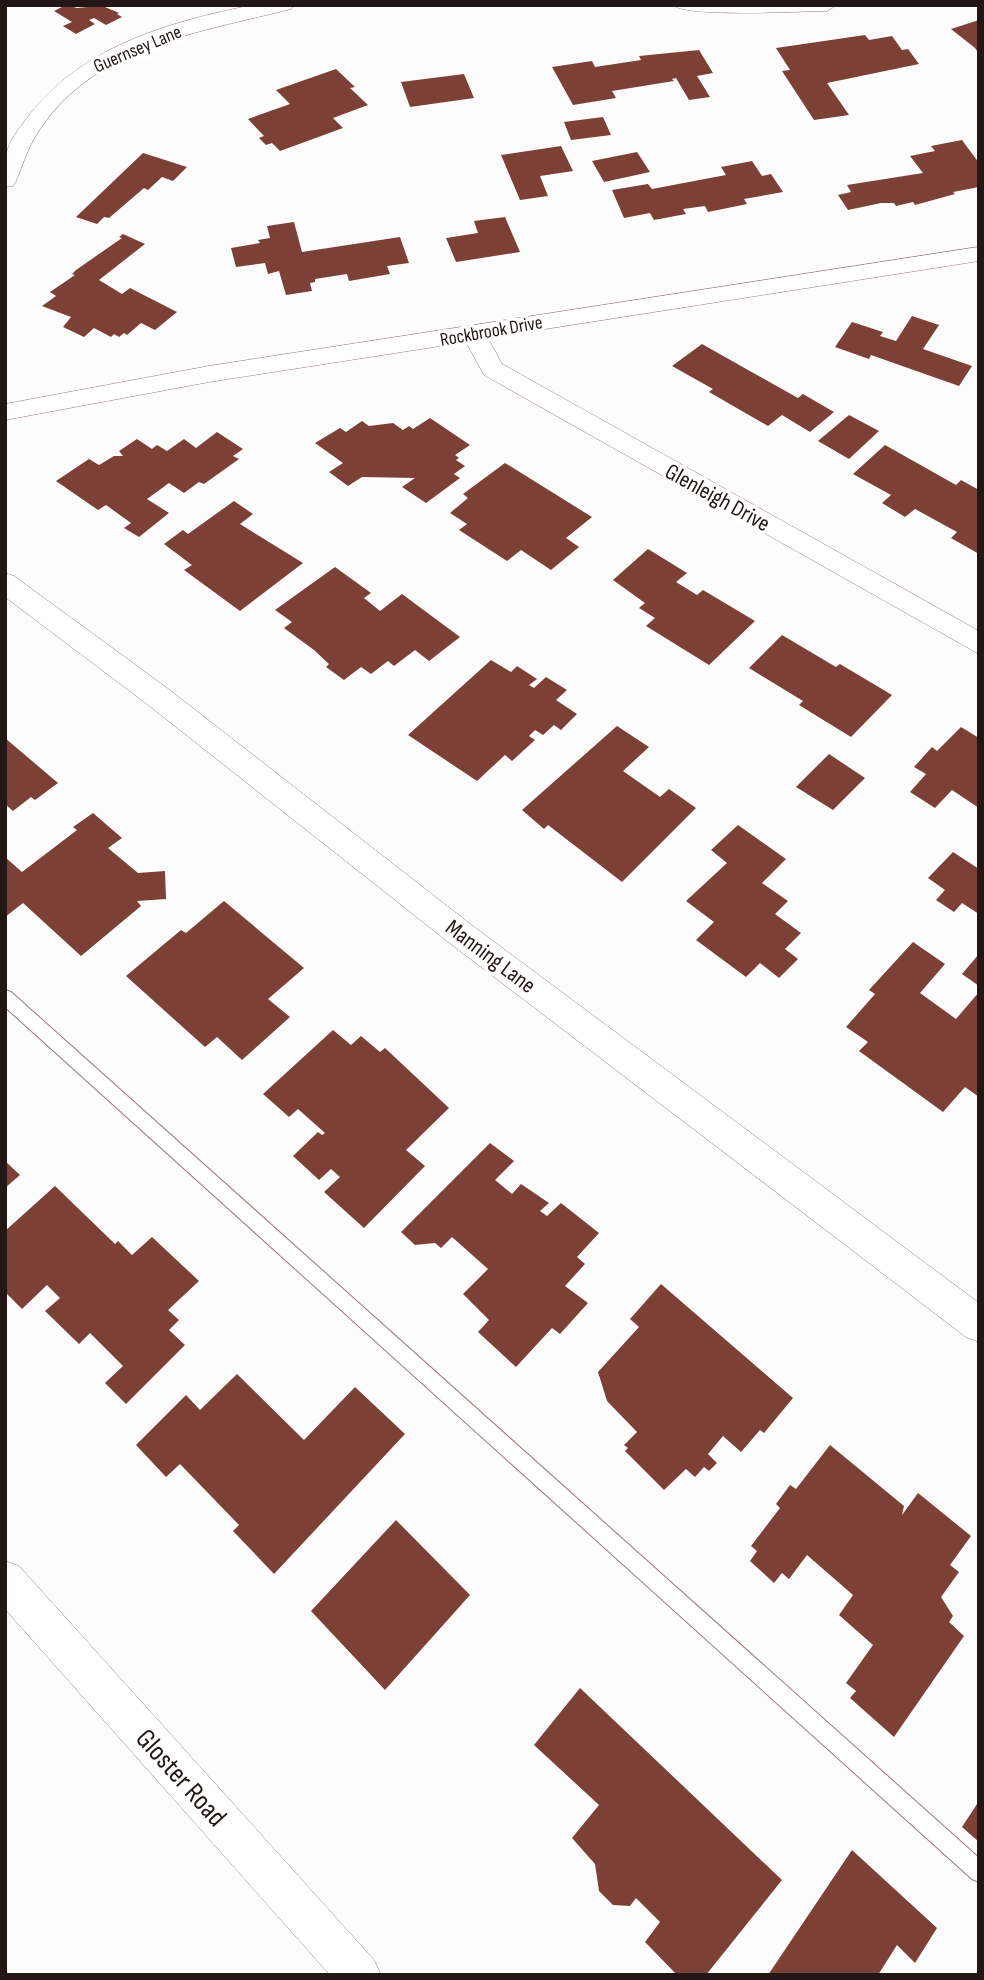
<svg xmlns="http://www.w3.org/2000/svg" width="984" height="1980" viewBox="0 0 984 1980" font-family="'Sofia Sans Condensed',sans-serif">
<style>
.building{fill:#7c4036}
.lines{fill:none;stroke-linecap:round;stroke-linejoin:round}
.lane-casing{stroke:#987b76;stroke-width:2}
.street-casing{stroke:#987b76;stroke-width:1}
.lane{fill:#fff;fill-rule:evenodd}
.street{fill:#fff;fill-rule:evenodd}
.labels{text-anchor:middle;stroke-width:7;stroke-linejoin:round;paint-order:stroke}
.far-street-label{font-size:19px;fill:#231715;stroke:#fff}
.street-label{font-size:23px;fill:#231715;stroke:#fff}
.near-street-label{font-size:28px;fill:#231715;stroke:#fff}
</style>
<rect width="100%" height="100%" fill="#fcfcfc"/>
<!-- building -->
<path class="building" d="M66,5L77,8L108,5L105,7L119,13L117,14L122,17L106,25L94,18L89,20L95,24L76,34L63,26L72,22L54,11Z
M979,20V54L975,48L951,29Z
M865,35L869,40L892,36L902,50L908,49L919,64L827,83L849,115L814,120L782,71L790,70L776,48Z
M699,50L713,73L697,76L710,97L689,100L676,78L672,79L674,81L612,91L616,98L573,105L552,67L592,61L595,67L641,60L639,56Z
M336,69L355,87L350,88L368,105L333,118L343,128L280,151L272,143L266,145L259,138L264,136L248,119L290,104L276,90Z
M464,74L474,98L410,107L401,82Z
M603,117L611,135L571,140L564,122Z
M962,140L979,163V187L953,192L955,194L915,205L913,202L896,206L894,203H881L848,210L838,195L851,192L847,185L923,173L910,156L935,151L931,146Z
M561,146L573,171L540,176L548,196L520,200L501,155Z
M637,152L650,172L604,182L592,161Z
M143,153L187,167L173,181L162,177L148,190L144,188L109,218L104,217L97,224L76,217Z
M752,161L762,176L771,174L783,192L744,199L747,204L708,212L705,206L683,209L686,214L654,220L650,213L624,218L612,190L648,184L652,189L726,175L721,167Z
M505,217L520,252L456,262L446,238L478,233L474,221Z
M294,222L302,252L400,237L409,263L387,266L390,274L349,281L347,274L315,279V282L310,283L312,291L286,295L279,271L268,274L265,263L236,267L231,248L260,243L258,240L270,238L267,226Z
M123,234L145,244L99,280L122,294L130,288L177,312L155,330L141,323L127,335L124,333L119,337L114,334L111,337L94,328L84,337L63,327L71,317L42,306L56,296L50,292L75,275L72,274L76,270L122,238L119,237Z
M912,316L939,325L923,349L972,366L959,386L871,355L869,359L835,347L852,322L883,332L880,336L896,341Z
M702,344L798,398L803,394L834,412L810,432L782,415L768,426L709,392L713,389L672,366Z
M849,415L879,431L849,459L818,441Z
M430,418L470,445L455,455L459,458L456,460L465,466L454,474L460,478L426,503L402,487L415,478L362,477L348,486L329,472L343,463L315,443L340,428L346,432L362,421L369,426L393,423L403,430L409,426L413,429Z
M217,432L243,449L233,456L239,459L204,484L199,482L184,493L169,483L147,499L169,513L139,537L124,528L131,523L106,505L98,510L56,481L89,459L99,465L114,456H123L119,451L137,439L152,449L157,445L167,451L184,439L196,448Z
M885,445L956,485L961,480L979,490V554L951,538L957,532L915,509L905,517L882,503L891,495L853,474Z
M505,463L592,517L566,538L579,547L551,570L521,550L507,561L459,530L467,524L450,513L468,498L463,494Z
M234,501L253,514L240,524L303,563L240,611L184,570L192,565L164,544L183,530L188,534Z
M648,549L687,573L676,582L697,595L703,590L755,621L709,665L646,626L655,618L639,608L645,603L613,580Z
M335,567L371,593L364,598L380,611L402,594L460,637L429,661L415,650L394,666L388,661L371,674L361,667L344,680L326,667L329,664L314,650L284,628L292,622L275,610Z
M782,635L836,667L840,664L892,695L851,737L799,705L803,701L749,668Z
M491,660L511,672L517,666L537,679L529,685L534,688L546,677L567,690L556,700L577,714L561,730L554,725L543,735L535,730L529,736L535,740L512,761L505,755L477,781L408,735Z
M617,726L649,747L623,771L660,797L669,789L696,808L622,882L548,825L544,829L522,810Z
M961,727L979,738V808L952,790L935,808L910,792L926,774L914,767L932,747L937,751Z
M5,738L58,783L35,800L31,797L13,811L5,804Z
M829,754L865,778L833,810L796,787Z
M93,813L122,838L108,848L138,873L165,871L166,899L137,901L141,906L81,956L23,903L5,917V857L22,872L77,830L73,827Z
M738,825L786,859L762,883L788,901L775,914L801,933L785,949L798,959L779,978L760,963L746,977L696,940L714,922L686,901L727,863L711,850Z
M953,852L979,869V914L962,903L954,912L936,900L945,890L928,878Z
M224,901L304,968L268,999L290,1017L242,1060L217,1037L205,1047L126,976L181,930L186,933Z
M913,942L945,964L920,993L956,1019L979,992V1097L965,1087L943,1112L859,1051L868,1042L846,1027L875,994L869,990Z
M979,954V986L962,974Z
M333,1030L351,1045L361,1036L380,1052L385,1048L449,1108L406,1150L425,1166L364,1228L324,1192L340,1177L331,1169L319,1180L293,1156L318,1132L322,1135L325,1133L298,1109L289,1117L263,1094Z
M490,1143L514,1161L495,1180L512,1194L521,1184L549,1203L540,1211L547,1216L561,1203L599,1233L577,1257L585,1264L565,1286L588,1303L560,1334L552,1328L516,1367L478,1332L489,1320L463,1294L488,1269L452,1237L441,1248L435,1243L415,1245L401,1232Z
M5,1161L20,1175L5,1188Z
M55,1186L115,1244L118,1241L132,1255L152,1237L199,1281L168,1310L179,1320L169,1330L185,1345L126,1404L105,1383L123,1366L90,1333L79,1344L45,1311L60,1298L47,1285L22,1309L5,1292V1231Z
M661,1284L793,1398L764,1433L760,1430L741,1452L723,1436L708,1454L717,1463L709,1471L704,1467L695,1477L686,1469L664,1490L625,1451L628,1448L624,1445L637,1432L607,1401L598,1372L639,1327L630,1319Z
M237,1374L304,1440L355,1387L405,1434L274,1574L233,1531L239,1525L180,1464L166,1477L136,1445L186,1395L200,1410Z
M830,1445L904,1506L902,1515L918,1493L971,1536L950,1565L959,1572L941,1597L953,1616L949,1622L964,1636L894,1737L850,1698L856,1691L846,1683L873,1645L839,1615L853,1595L807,1555L789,1579L782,1573L774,1583L750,1561L757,1551L751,1546L780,1508L776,1504L790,1485L796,1489Z
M396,1520L470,1595L385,1690L311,1611Z
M580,1688L782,1880L706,1975H677L645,1942L660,1922L636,1898L630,1906L613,1905L599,1891L595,1864L572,1838L599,1805L534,1745Z
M979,1801V1842L962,1827Z
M852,1850L937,1928L915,1963L897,1945L878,1975H768Z"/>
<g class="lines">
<defs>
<path id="lane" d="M5,990L11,992L979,1858V1882L972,1879L5,1007Z"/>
<path id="street" d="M253,5H294L291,9C197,33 90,46 35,137C27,150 22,167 16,181L13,186L5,187C5,177 3,165 6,155C9,141 19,129 27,118C81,46 169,22 253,5Z
M673,5H837L827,11C804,11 684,18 673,5Z
M979,247V261L488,338L502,364L979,631V654L484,375L466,342L209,382L5,420V404L209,366Z
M5,573L14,576L167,688L469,923L979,1303V1342L966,1337L447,941L147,704L5,597Z
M5,1561L19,1566L374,1960L381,1975H330L5,1609Z"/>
</defs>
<!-- lane casing -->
<use href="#lane" class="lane-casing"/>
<!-- street casing -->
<use href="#street" class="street-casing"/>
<!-- lane -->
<use href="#lane" class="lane"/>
<!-- street -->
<use href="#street" class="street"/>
</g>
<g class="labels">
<!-- far-street labels -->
<g class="far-street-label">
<text transform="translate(137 48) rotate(-23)" y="7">Guernsey Lane</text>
<text transform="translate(491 330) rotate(-10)" y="7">Rockbrook Drive</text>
</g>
<!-- street labels -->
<g class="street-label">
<text transform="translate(718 497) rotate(29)" y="8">Glenleigh Drive</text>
<text transform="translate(491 956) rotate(37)" y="8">Manning Lane</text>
</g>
<!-- near-street labels -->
<g class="near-street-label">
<text transform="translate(182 1777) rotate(48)" y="10">Gloster Road</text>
</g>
</g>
<!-- border -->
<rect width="984" height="1980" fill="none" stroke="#231715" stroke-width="14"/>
</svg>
